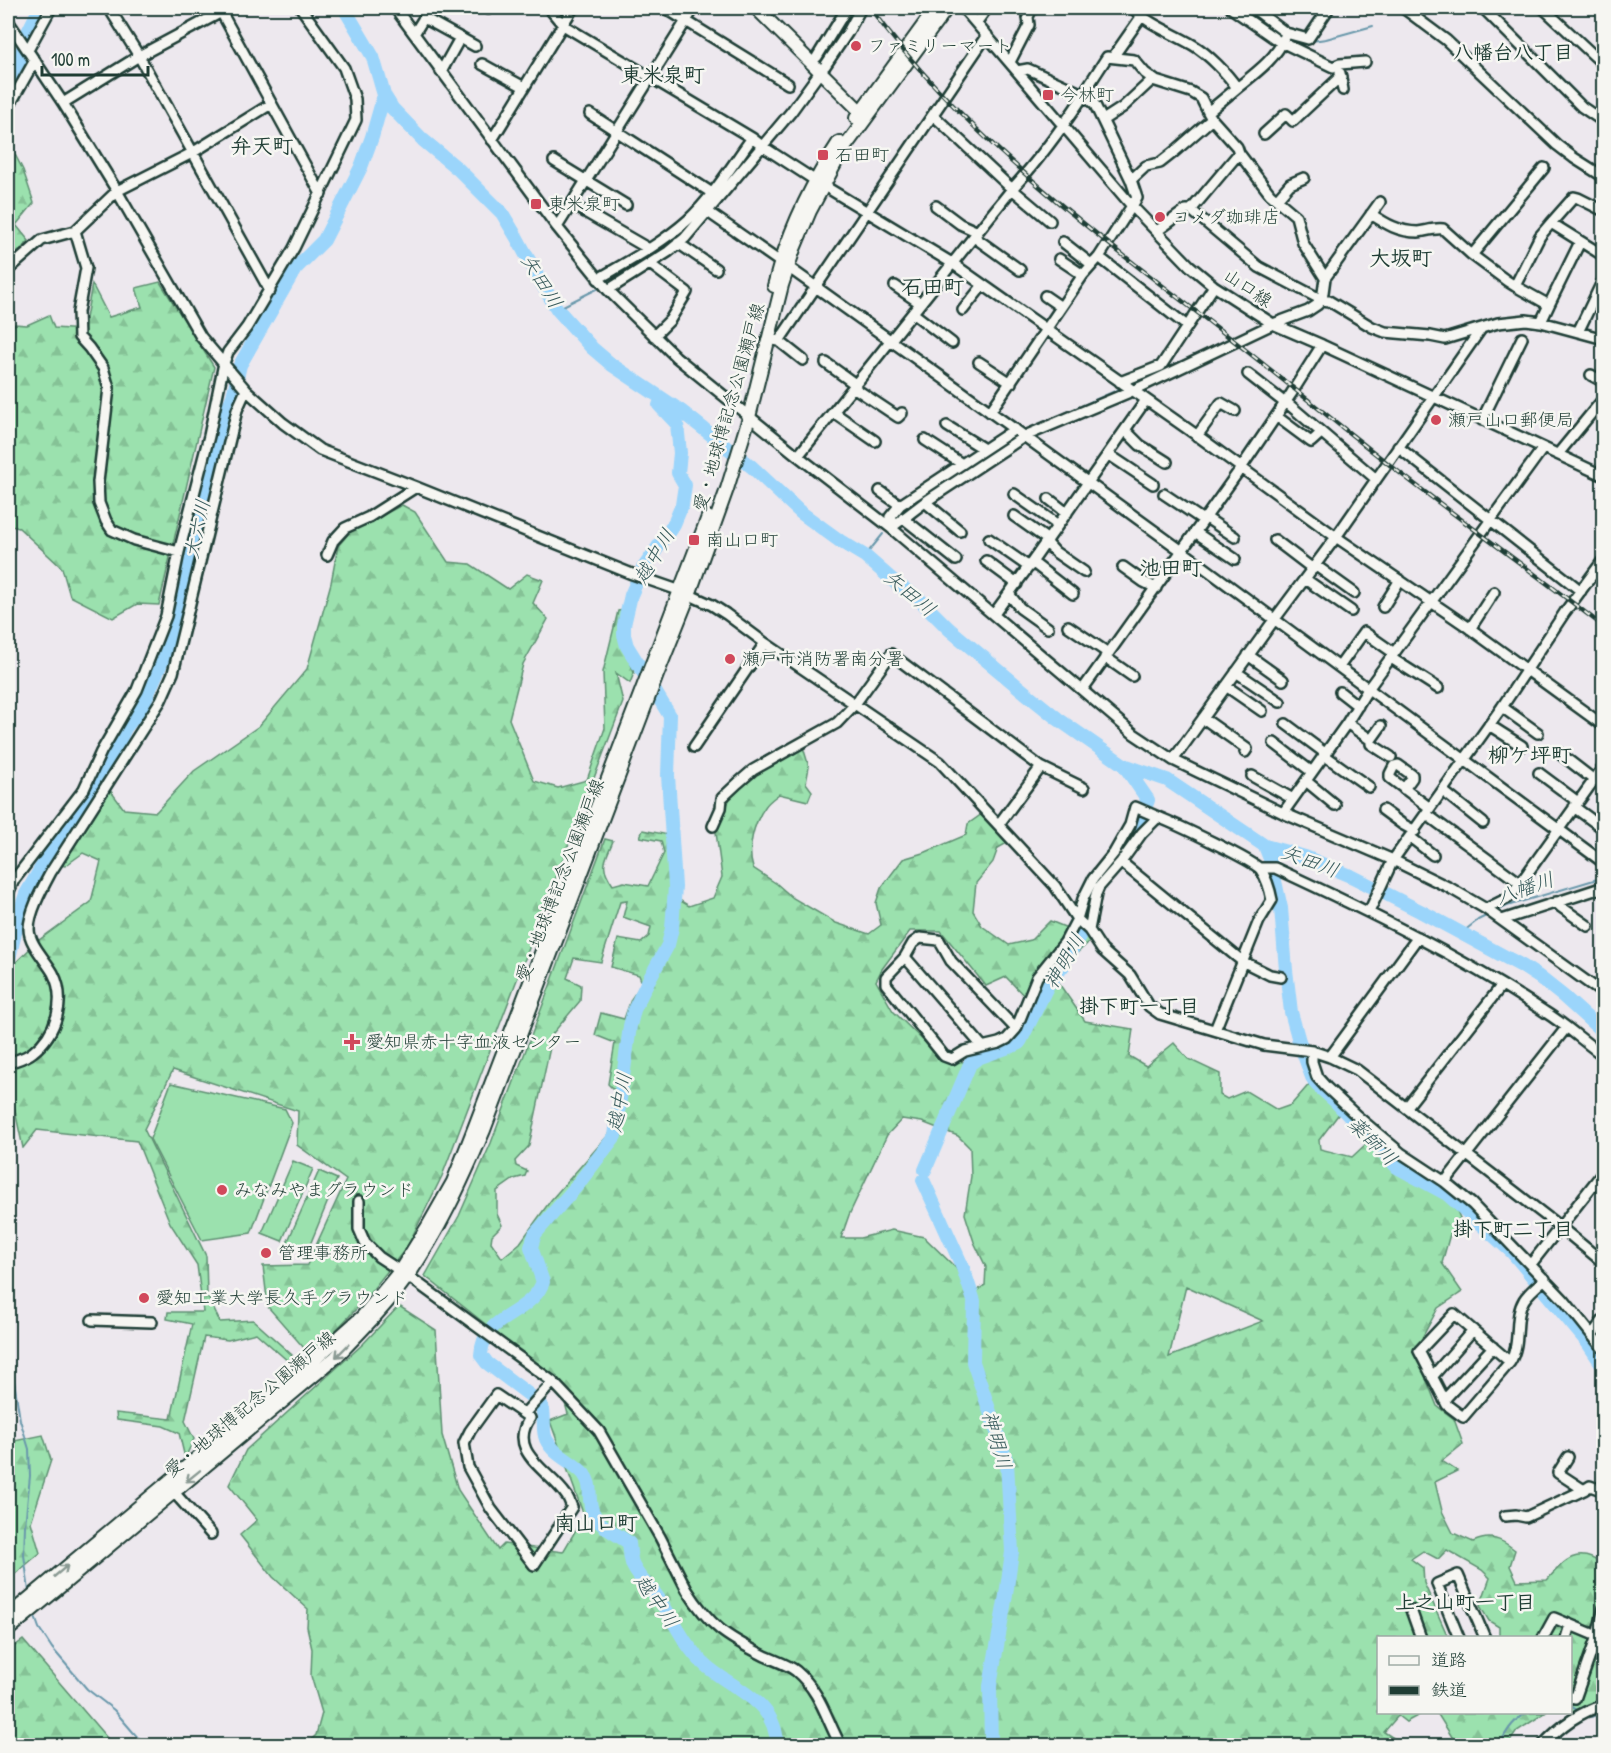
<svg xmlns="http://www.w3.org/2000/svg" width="1611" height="1753" viewBox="0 0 1611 1753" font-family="'Patrick Hand','Klee One',sans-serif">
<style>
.forest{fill:url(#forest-firs);stroke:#5d8f71;stroke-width:1.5;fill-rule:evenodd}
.garden{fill:#9be1ae;stroke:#5d8f71;stroke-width:1.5}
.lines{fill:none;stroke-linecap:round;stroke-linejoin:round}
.stream{stroke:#6998ab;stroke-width:2}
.river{stroke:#9bd5fb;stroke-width:14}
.minor-casing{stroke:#1f3d34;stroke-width:14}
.major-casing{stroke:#1f3d34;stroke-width:16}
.minor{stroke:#f6f6f2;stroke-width:9}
.major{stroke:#f6f6f2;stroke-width:12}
.rail-casing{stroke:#1f3d34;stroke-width:4.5}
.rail{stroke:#f6f6f2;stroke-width:2;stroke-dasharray:7;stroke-linecap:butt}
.oneway{stroke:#8a9a93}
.poi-dot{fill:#d1495b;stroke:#f6f6f2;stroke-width:2}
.labels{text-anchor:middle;stroke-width:5;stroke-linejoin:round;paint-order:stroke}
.poi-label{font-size:18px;fill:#1f3d34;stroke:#f6f6f2;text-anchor:start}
.street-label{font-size:18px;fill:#1f3d34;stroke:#f6f6f2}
.neighbourhood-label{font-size:20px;font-weight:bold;fill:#1f3d34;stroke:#f6f6f2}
.water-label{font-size:20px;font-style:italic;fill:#385b5c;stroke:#f6f6f2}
.quarter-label{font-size:21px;font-weight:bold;fill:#1f3d34;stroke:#f6f6f2}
</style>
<defs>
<pattern id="forest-firs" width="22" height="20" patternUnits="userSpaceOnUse" patternTransform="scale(1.5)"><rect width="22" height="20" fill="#9be1ae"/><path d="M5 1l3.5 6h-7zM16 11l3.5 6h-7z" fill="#85c296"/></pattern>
</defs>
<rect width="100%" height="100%" fill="#ede8ee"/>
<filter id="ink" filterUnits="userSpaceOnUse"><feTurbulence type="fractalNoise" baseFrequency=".0167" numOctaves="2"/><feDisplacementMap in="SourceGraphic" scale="12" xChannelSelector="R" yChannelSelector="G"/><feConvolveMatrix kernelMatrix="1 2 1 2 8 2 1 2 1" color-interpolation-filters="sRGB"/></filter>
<g filter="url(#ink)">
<!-- forest -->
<path class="forest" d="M8,141L23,170L34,203L16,225L29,241L11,259L8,255Z
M160,282L214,367L159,605L137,604L113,618L70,596L62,568L19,528L8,525V333L15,324L27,325L49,315L54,328L84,330L92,284L109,317L142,307L136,288Z
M402,505L415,512L448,562L470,564L508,589L527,574L543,580L533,603L548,619L523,664L509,719L534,781L558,788L587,780L605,728L603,672L618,611L625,610L621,635L634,673L630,683L616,673L623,702L442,1176L407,1247L361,1304L311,1356L268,1307L263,1266L307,1265L346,1180L297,1145L298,1111L173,1070L144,1129L206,1256L207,1295L220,1322L253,1320L292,1355L289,1362L256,1333L228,1340L204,1337L185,1421L194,1439L185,1458L179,1433L163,1426L117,1420L116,1413L171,1419L192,1324L167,1319L168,1312H203L197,1265L170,1223L137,1141L37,1130L23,1148L9,1083L14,1019L12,966L39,940L91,902L101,861L83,853L65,866L60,865L110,790L124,809L156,812L194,771L259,726L307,669L331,583L338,546L350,532Z
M803,747L809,767L806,783L812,791L808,801L779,794C774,798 768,802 765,807C753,824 747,849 753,868L777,884L793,898L836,923L869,934L881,925L876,903L881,888L903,859L926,852L966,835L968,824L982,814L1007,843L998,848L993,862L976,883L973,911L982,926L1009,945L1031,940L1050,921L1087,936L1090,941L1053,975L1085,1021L1133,1029L1129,1056L1146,1066L1174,1043L1188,1059L1220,1074V1095L1227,1099L1246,1091L1277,1110L1291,1105L1312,1081L1344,1107L1319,1140L1320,1149L1352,1157L1367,1143L1384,1146L1454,1204L1460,1218L1450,1234L1442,1263L1462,1292L1438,1308L1415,1351L1437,1406L1454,1419L1463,1444L1442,1461L1457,1471L1435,1482L1442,1511L1453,1533L1473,1542C1491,1534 1501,1539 1515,1550L1510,1566L1517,1581L1547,1580C1564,1561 1577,1545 1603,1565V1701L1573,1713L1571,1711L1570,1638L1499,1637V1627L1489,1621L1480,1606L1490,1578L1482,1570L1447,1550L1438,1559L1423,1551L1411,1559L1423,1568L1424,1583L1448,1637L1378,1638V1712L1423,1713L1406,1722L1398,1716L1384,1732L1398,1741L1394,1745H306L316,1735L322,1713L311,1676L312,1649L307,1627L308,1609L273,1577L240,1535L257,1520L229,1485L246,1450L363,1344L399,1306L436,1330L442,1435L458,1490L498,1550L504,1544L563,1552L584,1516L550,1421L568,1414L561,1389L537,1365L425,1276L459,1216L491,1143L605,839L613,841C605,861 599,865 613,885L624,882L648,886L664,853L661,841L640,837L643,830L669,835L671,895L689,906L713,898L722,877L716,832L730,798L743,783L770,765ZM627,901L623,917L651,927L649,936L641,943L618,939L611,967L639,975L642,983L631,999L624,1019L601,1013L595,1035L615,1043L608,1084L617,1093L610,1133L551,1200L520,1243L502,1258L491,1242L492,1235L502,1225L497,1214V1191L514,1179L525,1176L527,1171L516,1166L515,1161L529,1146L553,1033L580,1001L581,985L567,978L574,958L601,962L620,902ZM910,931H941L986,986L1006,977L1031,1003L1010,1040L964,1062L943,1060L893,1011L876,981L882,969ZM902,1119L922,1122L958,1136L970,1148L971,1176L965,1214L974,1242L986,1267L985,1285L972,1294L956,1268L924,1237L892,1230L860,1238H841L849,1215L887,1135ZM1186,1286L1263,1321L1169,1357Z
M43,1435L51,1460L31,1522L40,1553L8,1580V1438L10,1442Z
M23,1640L113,1745H8V1651Z
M1437,1713H1545L1517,1731L1507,1746L1457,1745Z"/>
<!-- garden -->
<path class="garden" d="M171,1083L285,1109L292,1123L251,1233L202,1240L150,1139Z
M293,1161L313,1169L282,1241L262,1233Z
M319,1171L337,1179L307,1252L287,1243Z"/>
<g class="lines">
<!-- stream -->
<path class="stream" d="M1244,8L1271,30L1281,34
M1292,39L1300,43L1306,42
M1312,41L1326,39L1373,26
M818,65L838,31
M795,99L813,72
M760,141L789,107
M741,164L756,145
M606,284L665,249L686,231
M557,309L601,287
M1162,370L1220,344
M1129,385L1157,372
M1025,431L1124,387
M901,513L952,478
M865,556L883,534
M1495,912L1507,906L1604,877
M1464,935V931L1478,920L1490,914
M8,1113L13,1144L8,1178
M923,1180L925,1170
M8,1352L13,1374L20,1420L29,1449L30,1476L25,1526L24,1555L29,1591
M34,1614L39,1628L52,1648L87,1689L114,1710L145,1746
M1570,1706L1581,1712
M1586,1715L1591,1717L1604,1712
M1499,1746C1505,1733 1515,1718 1528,1712"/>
<!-- river -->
<path class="river" d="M344,8L373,57L384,95L392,108L423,140L458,169L502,213L517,238L539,279L557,309L592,348L612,365L681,411L752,467L800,512L840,541L865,556L897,584L918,598L949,629L1027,694L1058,719L1124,765L1167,780L1265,846L1305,857L1353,877L1420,911L1522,966L1539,977L1563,996L1604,1033
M8,87L21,65V54L29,30L40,8
M659,405L677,424L680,453L678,473L685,485L682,505L674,524L642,570L631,595L624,625V635L627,646L670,716L668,775L675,887L672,928L668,945L646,985L634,1010L630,1026L615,1136L575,1188L535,1234L531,1247L543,1282C541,1286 539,1291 536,1294C517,1318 483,1318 481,1355L487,1363L540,1403C547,1413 541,1428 546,1439C554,1456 573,1461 584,1474C591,1484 589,1489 590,1500C591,1524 613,1531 629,1543C630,1550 630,1559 633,1566C638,1577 648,1586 656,1595C673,1617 683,1644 703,1663C731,1690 777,1699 777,1746
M1265,846L1270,859L1281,908L1286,970L1291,1012L1299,1041L1312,1077L1317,1085L1335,1101L1397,1167L1447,1194L1512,1252L1588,1343L1604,1367
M8,963L20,911L26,894L51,851L84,802L115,750L125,728L142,707L162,661L185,591L216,437L233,396L240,365L295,269L324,240L361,167L372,137L384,95
M925,1170L970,1064L978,1058L1018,1044L1021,1040L1048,985L1063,966L1082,931L1091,896L1096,884L1122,851L1138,827L1148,800L1124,765
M923,1180L963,1268L974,1301L973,1362L1007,1462L1012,1552L1006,1595L990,1686L991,1746"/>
<defs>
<path id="minor" d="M109,8L139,56L270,291
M219,8L321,194
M395,8L557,227L608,290L676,357L798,456L891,528L1134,734L1173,760L1283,813L1393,860L1450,888L1486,909L1604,994
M486,8L488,9
M549,8L563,25L752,138L762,146L816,181L952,263L1202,439L1336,537L1465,625L1604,726
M665,8L788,84
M963,8L1132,206L1190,266L1214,286L1273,324L1322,345L1604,476
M1133,8C1149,25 1173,33 1193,45C1208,54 1227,73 1237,88L1208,112L1212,119L1237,147L1239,153L1270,194L1296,216L1303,243L1325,278
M1231,8L1277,40L1333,67L1340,64L1365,62
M1253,8L1286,33L1308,39L1329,8
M1403,8L1446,40L1557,145L1574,158L1604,177
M1483,8L1582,107L1604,122
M1543,8L1604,65
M424,18L475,46
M8,21L63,103L117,191L201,337L246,390L283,423L320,450L416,487L632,574L681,591L712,605L726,614L765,643L940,762L1055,886L1077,919L1089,930L1102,950L1130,975L1149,1006L1160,1014L1264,1045L1312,1051L1330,1057L1357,1070L1559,1226L1604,1263
M976,23L987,8
M414,34L430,8
M28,50L51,8
M817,57L847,8
M1113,57L1141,17
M1010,62L1029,25L1028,17L1032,8
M482,64L524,87
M825,66L848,32L861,8
M441,72L460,38
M1340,73L1343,90
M1237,88C1253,75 1277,58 1284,38
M1083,94L1107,57L1134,60L1145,73L1156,81L1191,92L1201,98L1208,112
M63,103L139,56L229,8
M8,108L35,60
M590,114L712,193
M933,115L1012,189L1050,221
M1103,120L1123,107L1153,79
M1264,134L1286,114L1293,121L1341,76
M492,140L573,8
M554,161L626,205
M1131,180L1146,166L1160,163L1174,152L1212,119
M1277,199L1290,184L1304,178
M571,204L649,249
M936,206L960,224L978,232
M1191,210L1259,267L1322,300L1329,301L1372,327L1385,332L1430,336L1445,339L1498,323L1526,320L1541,322L1604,339
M708,212L780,262
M1371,214C1386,224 1399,232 1418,232C1426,231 1434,228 1443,229L1472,255
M1551,223L1574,197L1578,198L1604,211
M557,227L694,8
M75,231L86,268L78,312L79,337L89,348L103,368L109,388L98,482L99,503L106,521L112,530L134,540L179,552
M1157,231L1186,210H1191L1239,153
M974,237L1020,270
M1063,242L1091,264
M678,243L716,269
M1099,257L1187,326
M1059,259L1083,275
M650,264L687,292L670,320L654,336
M788,267L1024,436L1182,551L1604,863
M8,270L42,240L75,231L117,191L192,153L271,104
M598,279C629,261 661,244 688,220C713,197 732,165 752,138
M895,286L920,303
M1515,286L1507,281L1472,255L1544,168
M608,290L668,252L685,238L791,112L820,72
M1045,296L1061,307
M1549,305L1580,242
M963,310L983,285
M913,313L952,343
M1541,322L1549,305L1515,286L1540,236L1551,223L1604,256
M1578,332L1604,278
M767,339L779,341L987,35
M779,341L803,360
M979,362L1011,383
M826,363L855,384
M1248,374L1285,403
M1591,375L1604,382
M1120,382L1161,366L1214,286
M853,387L898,417L902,413
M1286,402L1376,479
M833,412L875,441
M990,412L1083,275L1099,257L1137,198L1131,180L1095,105L1083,94L1028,69L1017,71
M1276,416L1311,442L1321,433
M1482,420L1522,338
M947,426L984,449
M1125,430L1140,445L1167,462
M1197,436L1221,403L1235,411
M925,440L962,464
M1398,447L1581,591
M1108,454L1153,484
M1558,454L1604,398
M798,456L1012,189C1039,160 1062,128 1084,95
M880,491L900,505
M1014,494L1058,525
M1164,494L1203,520
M1049,499L1067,513
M925,502L960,531
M1014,516L1048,540
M1205,517L1235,537
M903,518L956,560
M896,524L890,517L900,505L1015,429
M891,528L925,502L1025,436L1132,391L1273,324L1308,311L1317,305L1322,300L1325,278L1380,202
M1195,532L1235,559
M989,539L1029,567
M1275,540L1313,569
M1046,542L1055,552L1084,572
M327,555L333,541L345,528L369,517L416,487
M986,561L1017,584
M1032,562L1073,594
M1315,565L1354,593
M1123,567L1144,582L1156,588
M1305,579L1351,611
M1009,594L1020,608L1048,628
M1383,607L1400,580
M994,614L1032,562L1146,400
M1068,626L1108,653
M1470,629L1494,592
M1248,655L1283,680
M1105,657L1132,676
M1391,658L1438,688
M1339,667L1364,632L1394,653
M1236,672L1280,702
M1226,686L1262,711
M1083,689L1241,468L1291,394L1322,345
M1340,692L1358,706
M1502,707L1538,733
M1203,718L1247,749L1245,752
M1347,723L1371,740
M1286,724L1325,753
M1489,725L1522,746
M1381,726L1371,740V744L1391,757
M1274,743L1312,772
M694,747L765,643
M1559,753L1594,780
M1324,755L1369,787
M1173,760L1274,620L1336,537L1481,329
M1539,773L1578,802
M1252,776L1293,799
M1306,781L1335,805
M1404,789L1412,778V775L1398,765L1394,766L1390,774V778L1430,808
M1443,791L1483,823
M1574,807L1604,829
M1383,810L1402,824L1415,831
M1283,813L1347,723L1368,689L1543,448
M1426,814L1520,883
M999,824L1041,767
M713,826L721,808L722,798L738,783L753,770L837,723L855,704L891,654L1041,767L1084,788
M1410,837L1433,855
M1121,862L1242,961L1270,975L1281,977
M1260,868H1275C1368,911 1460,956 1545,1012C1566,1025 1584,1042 1604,1056
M8,893L14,880L84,789L101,752L137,690L166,616L179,552L209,436L224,363L228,352L247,327L294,248L356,120L355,99L344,68L301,8
M1556,902L1561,907L1588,926
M1486,909L1508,898L1519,885L1604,766
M1369,912L1393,860L1502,707L1565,612L1604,559
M1502,920L1604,887
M1089,930L1096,894L1099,887L1121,862L1142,833L1158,817C1173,823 1255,861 1261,870C1267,879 1270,890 1272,900L1259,921L1215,1030
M905,957L982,1046
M1016,1029L951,961L939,940L920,938L913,943L905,957L886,977V984L944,1056L952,1059L965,1051L999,1043L1007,1039L1016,1029L1037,977L1065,942L1077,919L1083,899L1093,879L1114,853L1130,825L1135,807L1158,817
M1312,1051V1062L1317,1077L1326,1087L1357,1116L1401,1153L1445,1182L1472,1204L1564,1300L1604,1350
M1330,1057L1418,937
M8,1063C16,1060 26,1058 33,1052C56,1034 67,1000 53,973C46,960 29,944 29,929C29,912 43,887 51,872L161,700L173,673L237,410L246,390
M1406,1108L1502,985
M1445,1182L1566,1028
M359,1201V1229L365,1243L379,1257L408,1276L553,1382L599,1431L660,1537L687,1590C710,1626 725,1636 763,1655C773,1660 787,1664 796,1671C821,1692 826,1719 841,1746
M1531,1264L1604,1171
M92,1320L152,1322
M1592,1335L1604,1319
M1510,1362L1454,1314L1419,1351L1447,1405L1463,1417L1510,1362C1522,1342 1513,1318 1524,1300C1529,1292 1538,1285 1545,1279
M1432,1377L1473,1330
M496,1395L530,1418C506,1452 550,1471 566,1495C569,1498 570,1503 572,1507L534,1565L491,1509L468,1467L464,1443L470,1431Z
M1444,1400L1493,1347
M524,1414L553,1382
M1568,1457L1558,1473L1584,1490
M171,1489L211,1534
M1505,1516L1516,1515L1526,1517L1584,1490L1590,1486L1604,1491
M1411,1610L1421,1638
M1459,1638L1437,1584L1458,1575L1485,1638
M1543,1638L1554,1618L1597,1636
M1566,1638L1570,1625
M1570,1697L1575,1699L1597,1636L1604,1608
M1542,1746C1559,1727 1579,1712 1604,1705"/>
<path id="major" d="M756,8L860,111L868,113
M856,118L936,8
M774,286C787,235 810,186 839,142
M8,1616L306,1367L362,1317L400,1271L428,1226L453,1182L475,1126L708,517
M8,1630L336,1357C361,1331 386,1306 407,1277C439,1232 462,1181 484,1130L657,675L689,595L727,489L748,421L782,285L794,249L810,211L842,151L947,8"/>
</defs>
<!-- minor casing -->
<use href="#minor" class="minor-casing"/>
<!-- major casing -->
<use href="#major" class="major-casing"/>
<!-- minor -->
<use href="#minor" class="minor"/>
<!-- major -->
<use href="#major" class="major"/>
<defs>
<path id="rail" d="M870,8C959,129 1079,222 1198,313C1265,364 1329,418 1395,469C1464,523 1535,573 1604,627"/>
</defs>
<!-- rail casing -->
<use href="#rail" class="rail-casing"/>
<!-- rail -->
<use href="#rail" class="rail"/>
</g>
<!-- one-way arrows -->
<defs><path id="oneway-shaft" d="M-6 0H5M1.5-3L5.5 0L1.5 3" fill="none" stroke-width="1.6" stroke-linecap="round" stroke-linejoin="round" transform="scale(1.5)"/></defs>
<g class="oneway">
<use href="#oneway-shaft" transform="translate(342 1351) rotate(135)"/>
<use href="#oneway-shaft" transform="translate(193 1476) rotate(141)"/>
<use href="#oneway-shaft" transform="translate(61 1571) rotate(-40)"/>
</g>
</g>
<!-- markers -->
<g class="poi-dot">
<circle cx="856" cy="46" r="6"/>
<rect x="1042" y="89" width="12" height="12" rx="3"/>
<rect x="817" y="149" width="12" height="12" rx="3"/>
<rect x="530" y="198" width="12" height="12" rx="3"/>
<circle cx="1160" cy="217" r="6"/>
<circle cx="1436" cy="420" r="6"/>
<rect x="688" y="534" width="12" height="12" rx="3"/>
<circle cx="730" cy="659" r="6"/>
<path d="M349 1033h6v6h6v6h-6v6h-6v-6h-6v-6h6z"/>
<circle cx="222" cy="1190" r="6"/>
<circle cx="266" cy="1253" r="6"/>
<circle cx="144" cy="1298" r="6"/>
</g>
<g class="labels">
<!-- poi labels -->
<g class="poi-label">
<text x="868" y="52">ファミリーマート</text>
<text x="1060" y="101">今林町</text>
<text x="835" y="161">石田町</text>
<text x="548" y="210">東米泉町</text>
<text x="1172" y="223">コメダ珈琲店</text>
<text x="1448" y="426">瀬戸山口郵便局</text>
<text x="706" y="546">南山口町</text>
<text x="742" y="665">瀬戸市消防署南分署</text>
<text x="366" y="1048">愛知県赤十字血液センター</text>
<text x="234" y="1196">みなみやまグラウンド</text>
<text x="278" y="1259">管理事務所</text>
<text x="156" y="1304">愛知工業大学長久手グラウンド</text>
</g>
<!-- street labels -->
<g class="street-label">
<text transform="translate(1248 288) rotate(34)" y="6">山口線</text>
<text transform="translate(729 407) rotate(-74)" y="6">愛・地球博記念公園瀬戸線</text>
<text transform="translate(560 880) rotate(-69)" y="6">愛・地球博記念公園瀬戸線</text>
<text transform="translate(250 1404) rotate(-40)" y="6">愛・地球博記念公園瀬戸線</text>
</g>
<!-- neighbourhood labels -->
<g class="neighbourhood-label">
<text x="1513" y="59">八幡台八丁目</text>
<text x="1139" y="1013">掛下町一丁目</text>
<text x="1513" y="1236">掛下町二丁目</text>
<text x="1465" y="1609">上之山町一丁目</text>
</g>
<!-- water labels -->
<g class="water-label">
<text transform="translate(542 281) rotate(58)" y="7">矢田川</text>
<text transform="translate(197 529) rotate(-78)" y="7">大六川</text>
<text transform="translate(654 556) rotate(-59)" y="7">越中川</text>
<text transform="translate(910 593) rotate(40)" y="7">矢田川</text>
<text transform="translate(1310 861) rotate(20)" y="7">矢田川</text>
<text transform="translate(1525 888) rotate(-19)" y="7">八幡川</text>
<text transform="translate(1064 961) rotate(-60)" y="7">神明川</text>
<text transform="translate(619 1102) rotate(-79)" y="7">越中川</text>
<text transform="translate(1373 1141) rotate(45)" y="7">薬師川</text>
<text transform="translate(997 1440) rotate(74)" y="7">神明川</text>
<text transform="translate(657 1601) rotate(55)" y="7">越中川</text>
</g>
<!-- quarter labels -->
<g class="quarter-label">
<text x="663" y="82">東米泉町</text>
<text x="262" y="153">弁天町</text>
<text x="1401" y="265">大坂町</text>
<text x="933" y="294">石田町</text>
<text x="1171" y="575">池田町</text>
<text x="1530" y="762">柳ケ坪町</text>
<text x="596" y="1530">南山口町</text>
</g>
</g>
<!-- margin -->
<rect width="1611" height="1753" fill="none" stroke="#f6f6f2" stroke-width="30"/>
<rect x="15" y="15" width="1581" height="1723" fill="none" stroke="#1f3d34" stroke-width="2" filter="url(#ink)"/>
<!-- legend -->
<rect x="1377" y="1636" width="195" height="78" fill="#f6f6f2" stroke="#a0aca6" stroke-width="1.5"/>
<rect x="1389" y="1656" width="30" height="9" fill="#f6f6f2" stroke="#a0aca6" stroke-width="1.5"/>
<text x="1431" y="1666" font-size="18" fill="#1f3d34">道路</text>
<rect x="1389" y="1686" width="30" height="9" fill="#1f3d34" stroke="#a0aca6" stroke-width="1.5"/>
<text x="1431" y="1696" font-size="18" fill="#1f3d34">鉄道</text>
<!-- scale -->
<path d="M42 66v9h106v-9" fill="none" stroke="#1f3d34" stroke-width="3"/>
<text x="51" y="66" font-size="18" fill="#1f3d34" stroke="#f6f6f2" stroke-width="4.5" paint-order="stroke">100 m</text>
</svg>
